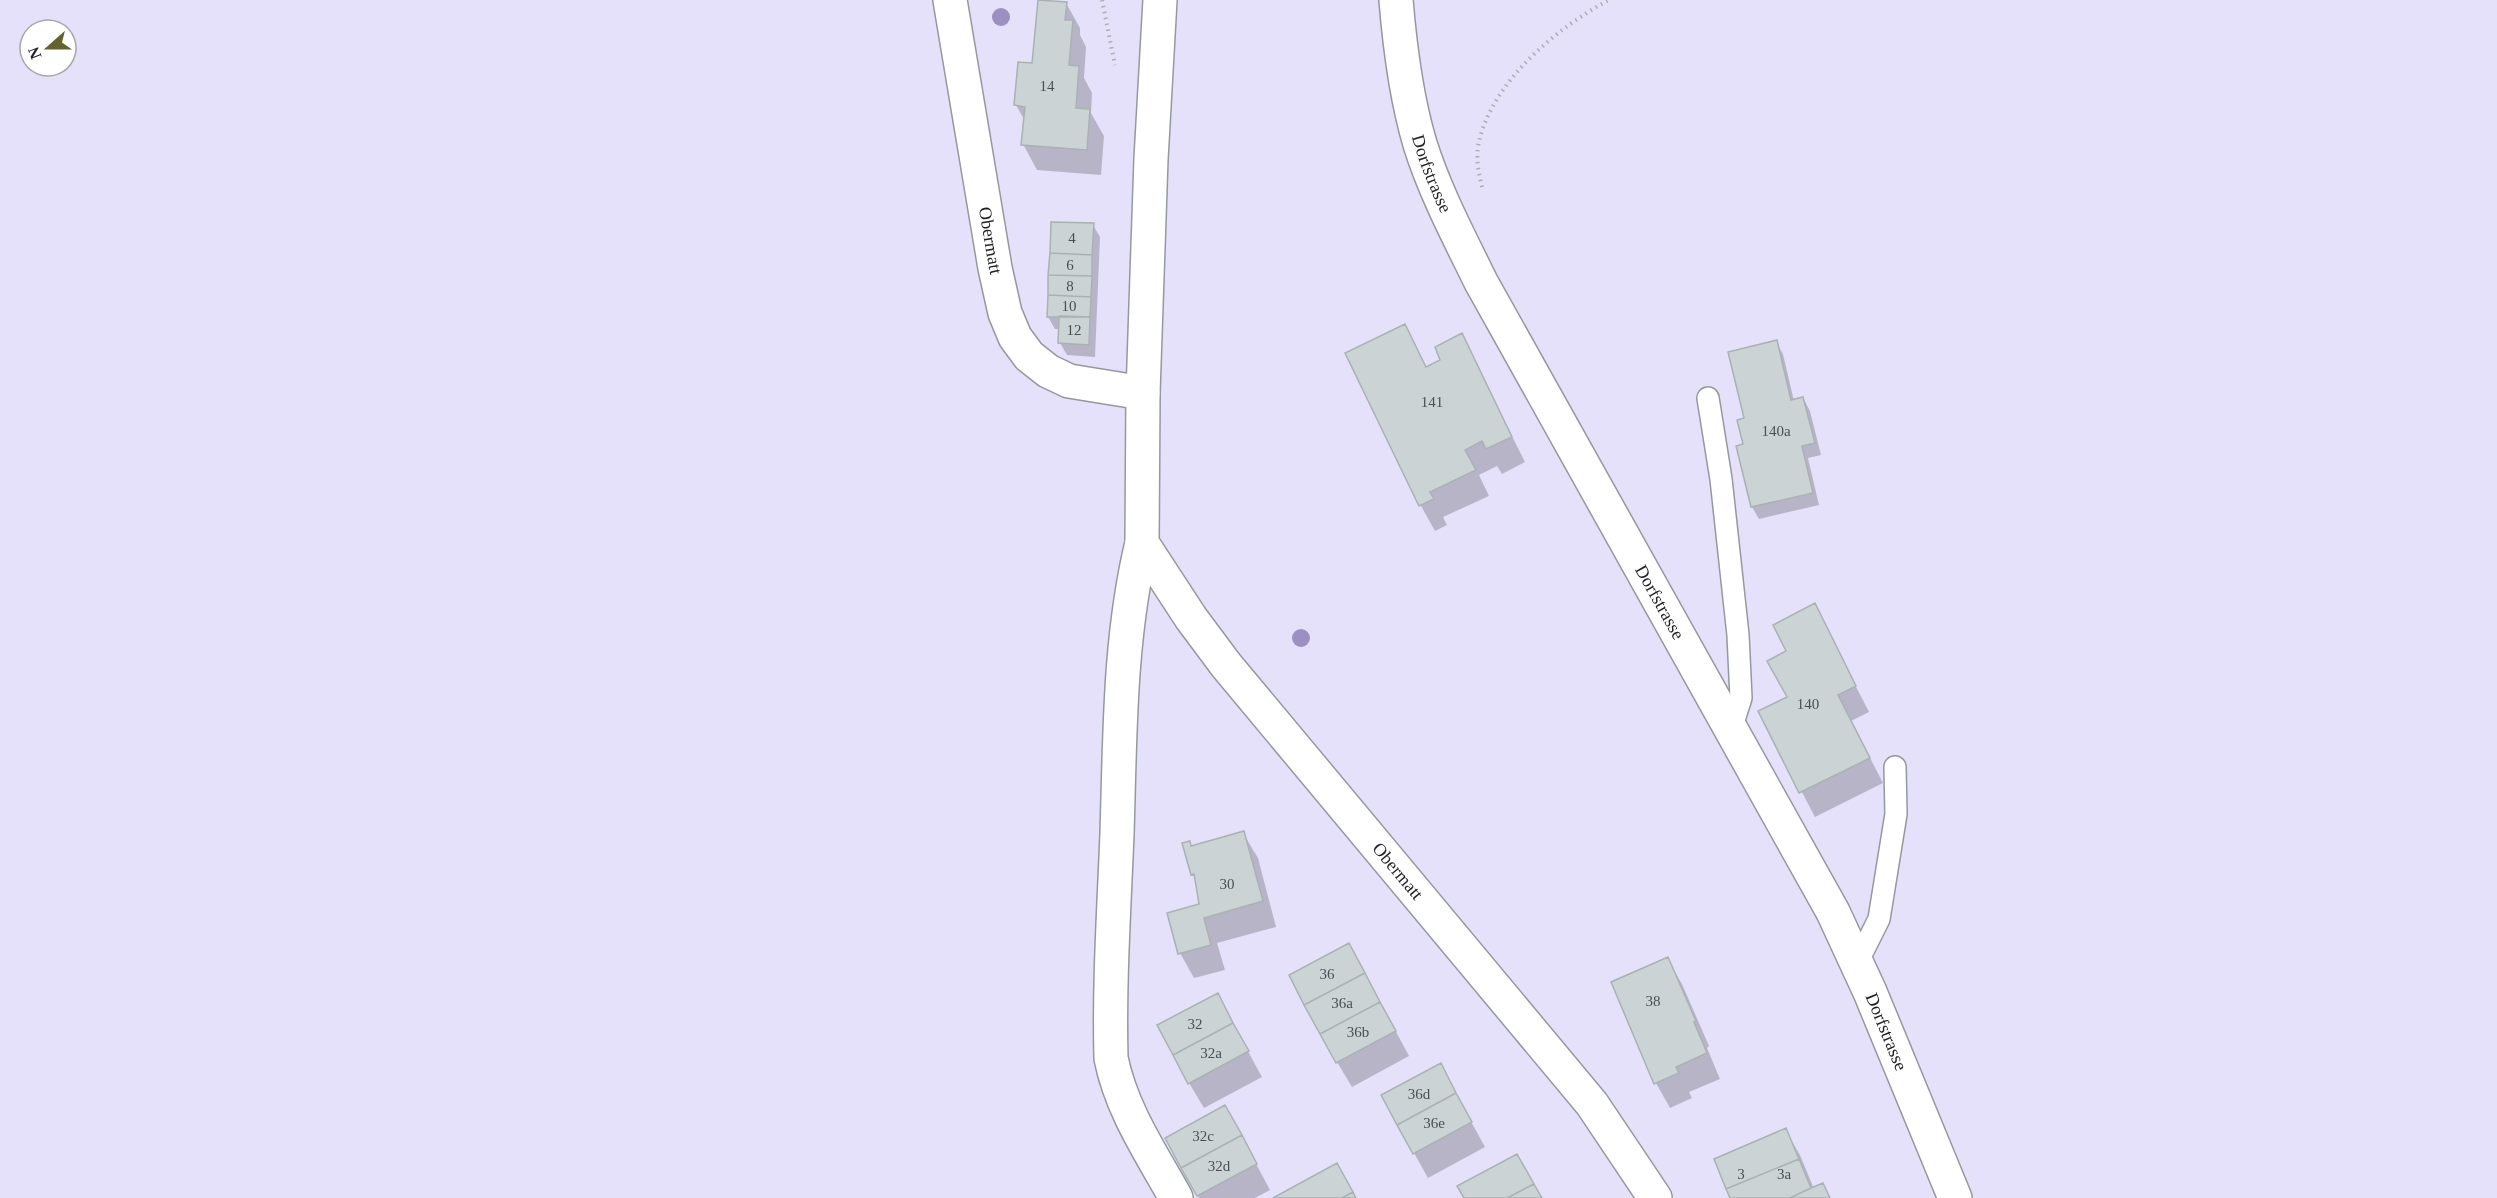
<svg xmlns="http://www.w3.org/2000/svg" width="2497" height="1198" viewBox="0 0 2497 1198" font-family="'Times New Roman',serif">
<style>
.green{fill:#e6e1fa;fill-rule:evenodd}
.shadow{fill:#0003}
.building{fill:#cbd3d5;stroke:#a9b1b3;stroke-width:1.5}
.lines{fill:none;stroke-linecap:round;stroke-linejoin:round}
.service-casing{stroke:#93999e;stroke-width:24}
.minor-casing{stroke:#93999e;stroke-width:36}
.tertiary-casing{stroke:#93999e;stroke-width:36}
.path{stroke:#aaafb3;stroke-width:4;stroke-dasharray:1.5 4.5;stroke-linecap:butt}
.service{stroke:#fff;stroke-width:21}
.minor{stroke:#fff;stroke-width:33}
.tertiary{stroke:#fff;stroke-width:33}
.tree{fill:#9b90c1}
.labels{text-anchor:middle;stroke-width:6;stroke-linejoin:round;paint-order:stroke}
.number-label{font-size:15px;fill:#4c4f51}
.street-label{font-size:18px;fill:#212325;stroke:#fff}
</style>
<rect width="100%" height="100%" fill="#edf4f9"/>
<!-- green -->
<path class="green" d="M0,0H2497V1198H0ZM30,30H66V66H30Z"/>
<!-- shadow -->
<path class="shadow" d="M1066,3L1080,28V35L1086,47L1084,78L1092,93L1091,113L1104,136L1101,175L1037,170L1023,144L1025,121L1016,105L1034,64Z
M1093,225L1100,237L1095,357L1067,355L1060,343V329H1055L1048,317Z
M1404,326L1427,369L1442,361L1461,335L1525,462L1502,474L1497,466L1479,475L1489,496L1443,517L1447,525L1435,531L1421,506L1347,354Z
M1776,342L1783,354L1794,401L1803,398L1810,411L1821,455L1808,458L1819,505L1759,519L1752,507L1738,447L1745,445L1746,420Z
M1814,605L1869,712L1851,721L1883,783L1815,817L1760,712L1789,698L1788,652Z
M1243,833L1258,858L1276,927L1217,943L1225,970L1194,978L1180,953L1201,905L1196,880L1193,874L1189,842L1192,847Z
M1667,959L1682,984L1709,1046L1707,1048L1720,1079L1689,1092L1692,1098L1670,1108L1656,1083Z
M1363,970L1409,1056L1352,1087L1337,1062Z
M1217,995L1262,1077L1204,1108L1189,1083Z
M1440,1065L1485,1147L1428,1178L1414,1153Z
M1785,1130L1800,1155L1814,1189L1823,1185L1830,1198H1732Z
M1239,1132L1270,1190L1255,1198H1199L1167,1138Z"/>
<!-- building -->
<path class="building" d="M1038,0L1067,2L1065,20H1073L1069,65L1079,66L1076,108L1090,109L1087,150L1021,145L1025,107L1014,105L1018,62L1032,63Z
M1051,222L1094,223L1092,255L1050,253Z
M1050,253L1092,255V276L1048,275Z
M1048,275L1092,276L1091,297L1048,295Z
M1048,295L1091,297L1090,317H1047Z
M1059,316L1090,317L1089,345L1058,343Z
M1405,324L1426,367L1440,360L1435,347L1462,333L1512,437L1486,449L1482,441L1465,450L1476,470L1430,492L1434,499L1419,506L1345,353Z
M1777,340L1791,400L1803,397L1815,443L1802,446L1813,493L1751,507L1736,446L1743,444L1737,420L1744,418L1728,352Z
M1815,603L1856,686L1838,695L1870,758L1799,793L1758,711L1787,697L1767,661L1786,651L1773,625Z
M1244,831L1263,901L1204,918L1211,945L1178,954L1167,913L1199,904L1194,874L1191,875L1182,843L1190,841L1191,846Z
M1349,943L1365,973L1304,1005L1289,975Z
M1668,957L1696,1021L1694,1022L1707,1053L1676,1067L1679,1073L1654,1084L1611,982Z
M1365,973L1380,1002L1320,1034L1304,1005Z
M1218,993L1233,1023L1173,1055L1157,1025Z
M1380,1002L1396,1031L1336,1063L1320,1034Z
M1233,1023L1249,1051L1188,1084L1173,1055Z
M1441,1063L1456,1093L1397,1125L1381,1095Z
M1456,1093L1472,1122L1413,1154L1397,1125Z
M1225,1105L1242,1135L1181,1168L1165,1138Z
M1786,1128L1799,1159L1726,1189L1714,1159Z
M1242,1135L1257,1164L1197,1196L1181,1168Z
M1517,1154L1534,1184L1507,1198H1464L1457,1186Z
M1799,1159L1811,1188L1790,1198H1730L1726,1189Z
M1337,1163L1353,1192L1342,1198H1273Z
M1823,1183L1830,1198H1790L1811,1188Z
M1534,1184L1542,1198H1507Z
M1353,1192L1356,1198H1342Z"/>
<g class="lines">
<defs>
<path id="service" d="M1708,398L1721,479L1738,635L1741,698L1731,729
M1857,963L1879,919L1896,814L1895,767"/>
<g id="minor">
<path id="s1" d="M950,0L995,268L1005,313L1015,337L1029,356L1048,371L1069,381L1143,393"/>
<path id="s2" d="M1160,0L1151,159L1143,393L1142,543L1191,618L1226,665L1592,1104L1655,1198"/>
<path d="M1142,543C1119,638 1120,738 1117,834C1114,909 1109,984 1111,1058C1121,1109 1151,1153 1176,1198"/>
</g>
<g id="tertiary">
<path id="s3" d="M1396,0C1400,49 1406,97 1420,144C1435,192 1459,237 1481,282L1833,912L1870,992L1955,1198"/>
</g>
</defs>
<!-- service casing -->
<use href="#service" class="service-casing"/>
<!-- minor casing -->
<use href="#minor" class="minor-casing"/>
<!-- tertiary casing -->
<use href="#tertiary" class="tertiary-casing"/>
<!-- path -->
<path class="path" d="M1102,0L1115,65
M1482,187C1479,174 1476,161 1478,147C1489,84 1556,28 1609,0"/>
<!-- service -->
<use href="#service" class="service"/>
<!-- minor -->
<use href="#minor" class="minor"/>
<!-- tertiary -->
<use href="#tertiary" class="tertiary"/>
</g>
<!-- trees -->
<g class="tree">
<circle cx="1001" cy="17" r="9"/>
<circle cx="1301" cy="638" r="9"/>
</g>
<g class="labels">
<!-- number labels -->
<g class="number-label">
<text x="1047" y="91">14</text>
<text x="1072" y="243">4</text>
<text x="1070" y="270">6</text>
<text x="1070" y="291">8</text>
<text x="1069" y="311">10</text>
<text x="1074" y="335">12</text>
<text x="1432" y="407">141</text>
<text x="1776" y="436">140a</text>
<text x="1808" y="709">140</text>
<text x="1227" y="889">30</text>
<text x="1327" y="979">36</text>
<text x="1653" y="1006">38</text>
<text x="1342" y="1008">36a</text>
<text x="1195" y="1029">32</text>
<text x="1358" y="1037">36b</text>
<text x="1211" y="1058">32a</text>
<text x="1419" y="1099">36d</text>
<text x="1434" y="1128">36e</text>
<text x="1203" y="1141">32c</text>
<text x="1219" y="1171">32d</text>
<text x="1741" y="1179">3</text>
<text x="1784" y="1179">3a</text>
</g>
<!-- street labels -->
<g class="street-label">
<text dy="6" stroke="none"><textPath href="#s3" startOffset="178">Dorfstrasse</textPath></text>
<text dy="6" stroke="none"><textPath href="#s1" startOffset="244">Obermatt</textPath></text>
<text dy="6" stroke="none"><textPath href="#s3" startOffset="664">Dorfstrasse</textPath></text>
<text dy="6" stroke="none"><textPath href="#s2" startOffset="960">Obermatt</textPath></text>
<text dy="6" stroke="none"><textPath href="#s3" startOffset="1150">Dorfstrasse</textPath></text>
</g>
</g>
<!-- north arrow -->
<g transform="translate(48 48) rotate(249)"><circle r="28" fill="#ffffff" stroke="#a6a7a8" stroke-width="1.5"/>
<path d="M0-4.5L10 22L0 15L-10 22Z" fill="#64622f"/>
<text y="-9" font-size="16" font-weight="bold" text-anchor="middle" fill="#212325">N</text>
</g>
</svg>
